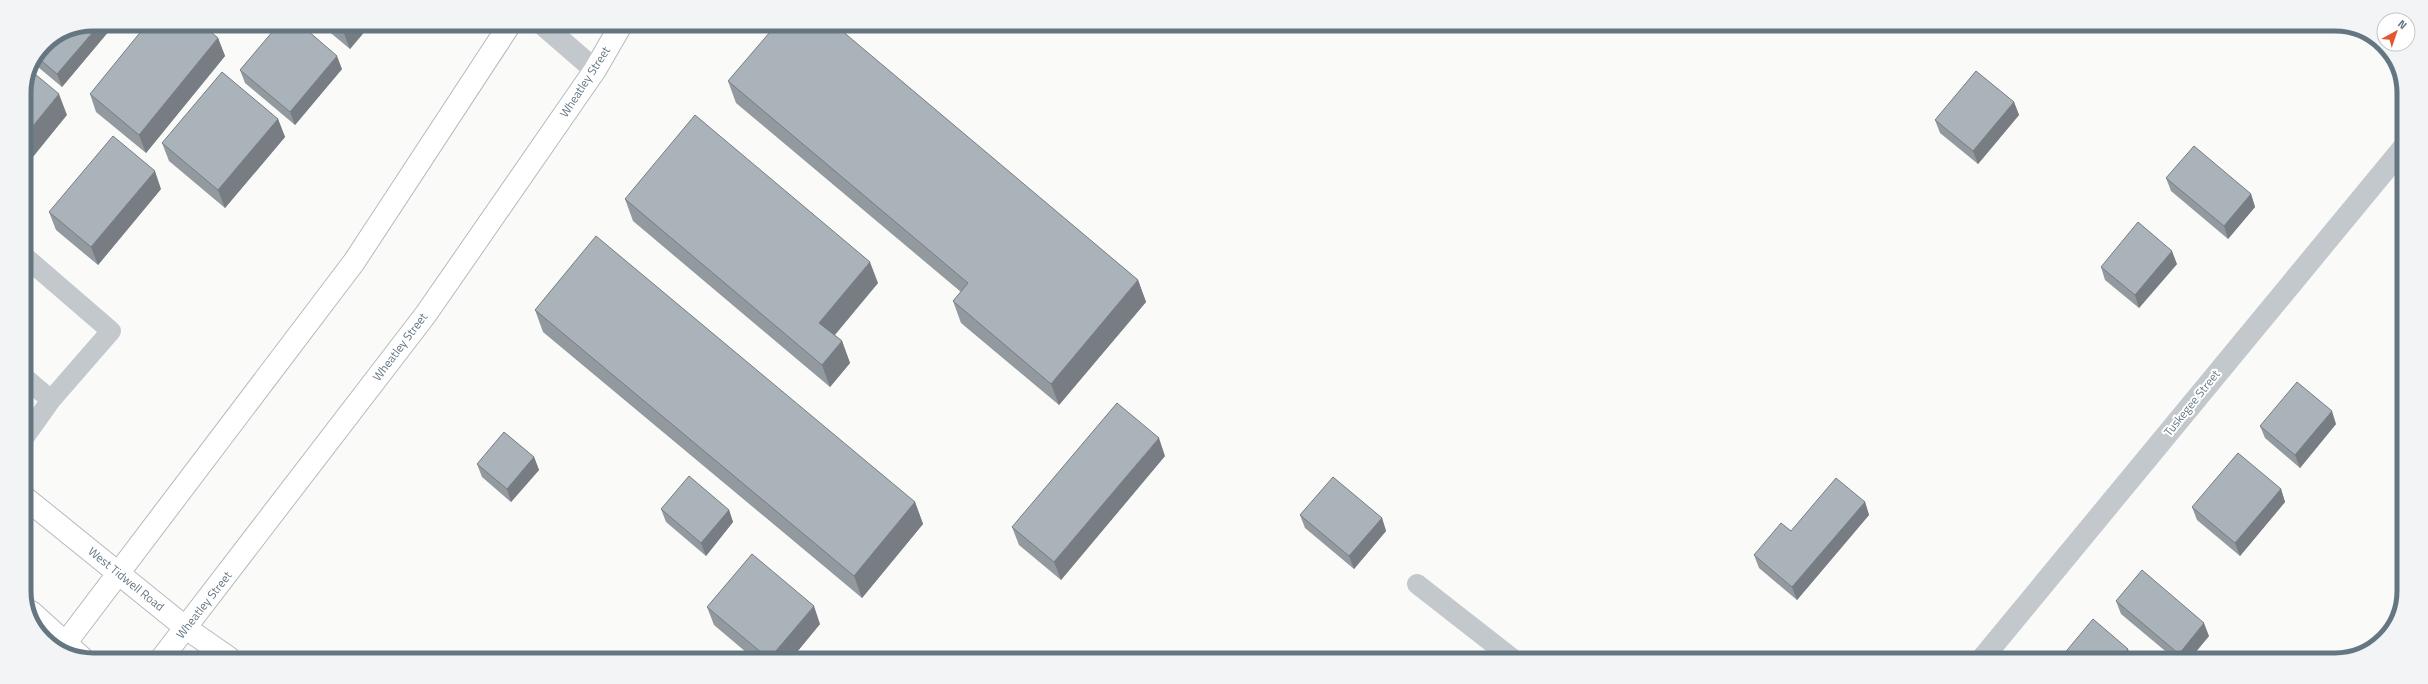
<svg xmlns="http://www.w3.org/2000/svg" width="2428" height="684" viewBox="0 0 2428 684" font-family="'Titillium Web',sans-serif">
<style>
.lines{fill:none;stroke-linecap:round;stroke-linejoin:round}
.secondary-casing{stroke:#b3babf;stroke-width:24}
.service{stroke:#c3c8cc;stroke-width:20}
.tertiary{stroke:#c3c8cc;stroke-width:22}
.secondary{stroke:#fff;stroke-width:22}
.wall{fill:#929a9f}
.shaded-wall{fill:#777d82}
.building{fill:#aab3b9;stroke:#777d82}
.labels{text-anchor:middle;stroke-width:4;stroke-linejoin:round;paint-order:stroke}
.street-label{font-size:12px;fill:#657683;stroke:#fff}
.rim{fill:none;stroke:#657683;stroke-width:5}
</style>
<rect width="100%" height="100%" fill="#fafaf8"/>
<g class="lines">
<defs>
<path id="secondary" d="M24,497L186,628L229,658
M31,612L82,658
M61,649L354,262L510,24
M162,658L426,314L595,70L621,25"/>
</defs>
<!-- secondary casing -->
<use href="#secondary" class="secondary-casing"/>
<!-- service -->
<path class="service" d="M24,256L111,331L51,400L24,438
M24,377L51,400
M1417,584L1513,659"/>
<!-- tertiary -->
<path class="tertiary" d="M542,24L595,70
M1981,660L2404,147"/>
<!-- secondary -->
<use href="#secondary" class="secondary"/>
</g>
<!-- wall -->
<path class="wall" d="M93,24H106L109,31L62,87L32,62L44,44Z
M320,24H371L350,49Z
M218,38L225,56L146,153L96,112L90,94Z
M342,69L295,125L245,83L240,70Z
M728,81L1138,280L1146,302L1059,405L961,323L953,301L961,292L736,103Z
M2014,102L2019,115L1978,164L1940,133L1935,120Z
M278,119L285,137L225,208L169,161L162,143Z
M2166,178L2251,194L2255,207L2228,239L2171,191Z
M161,189L98,265L56,230L49,212Z
M625,199L878,283L835,335L842,341L850,363L830,387L633,221Z
M2177,264L2139,308L2105,280L2101,267Z
M535,310L915,502L923,524L862,598L543,332Z
M2336,424L2300,468L2265,438L2260,426Z
M1165,456L1061,580L1019,545L1012,527Z
M534,457L539,470L511,502L482,477L477,464Z
M2281,489L2285,502L2240,556L2197,520L2192,507Z
M1865,502L1869,515L1797,600L1759,568L1754,555L1791,531Z
M661,509L729,510L733,522L706,556L666,522Z
M1300,515L1382,518L1386,531L1354,569L1305,528Z
M2116,601L2209,636L2189,660H2176L2121,614Z
M707,607L820,624L792,658H753L714,625Z
M2063,655L2132,660H2065Z"/>
<!-- shaded-wall -->
<path class="shaded-wall" d="M100,24H106L109,31L62,87L57,74Z
M349,24H371L350,49L343,31Z
M218,38L225,56L146,153L139,135Z
M337,56L342,69L295,125L290,112Z
M59,94L67,115L24,168V137Z
M2014,102L2019,115L1978,164L1973,151Z
M278,119L285,137L225,208L218,190Z
M155,171L161,189L98,265L91,247Z
M2251,194L2255,207L2228,239L2224,226Z
M2172,251L2177,264L2139,308L2135,295Z
M870,262L878,283L827,344L819,323Z
M1138,280L1146,302L1059,405L1051,384Z
M842,341L850,363L830,387L822,365Z
M2332,411L2336,424L2300,468L2295,455Z
M1159,438L1165,456L1061,580L1054,562Z
M534,457L539,470L511,502L507,489Z
M2281,489L2285,502L2240,556L2235,543Z
M915,502L923,524L862,598L854,576Z
M1865,502L1869,515L1797,600L1792,587Z
M729,510L733,522L706,556L701,543Z
M1382,518L1386,531L1354,569L1349,556Z
M814,606L820,624L792,658H770Z
M2204,623L2209,636L2189,660H2181L2179,654Z
M2128,649L2132,660H2120Z"/>
<!-- building -->
<path class="building" d="M93,24H100L57,74L36,56L44,44L67,29Z
M147,24H201L218,38L139,135L90,94Z
M279,24H300L337,56L290,112L240,70Z
M335,24H349L343,31Z
M776,25H835L1138,280L1051,384L953,301L968,283L728,81Z
M29,69L59,94L24,137V93Z
M1976,71L2014,102L1973,151L1935,120Z
M222,72L278,119L218,190L162,143Z
M695,115L870,262L819,323L842,341L822,365L625,199Z
M113,136L155,171L91,247L49,212Z
M2194,146L2251,194L2224,226L2166,178Z
M2138,222L2172,251L2135,295L2101,267Z
M596,236L915,502L854,576L535,310Z
M2297,382L2332,411L2295,455L2260,426Z
M1117,403L1159,438L1054,562L1012,527Z
M504,432L534,457L507,489L477,464Z
M2238,453L2281,489L2235,543L2192,507Z
M689,476L729,510L701,543L661,509Z
M1333,477L1382,518L1349,556L1300,515Z
M1836,478L1865,502L1792,587L1754,555L1781,523L1791,531Z
M752,554L814,606L770,658H768L707,607Z
M2142,570L2204,623L2179,654L2116,601Z
M2093,619L2128,649L2120,660H2069L2063,655Z"/>
<g class="labels">
<!-- street labels -->
<g class="street-label">
<text transform="translate(585 82) rotate(-57)" y="4">Wheatley Street</text>
<text transform="translate(400 347) rotate(-53)" y="4">Wheatley Street</text>
<text transform="translate(2192 403) rotate(-51)" y="4">Tuskegee Street</text>
<text transform="translate(126 579) rotate(39)" y="4">West Tidwell Road</text>
<text transform="translate(204 605) rotate(-52)" y="4">Wheatley Street</text>
</g>
</g>
<!-- crop -->
<path d="M0 0H2428V684H0ZM93 31H2335A62 62 0 0 1 2397 93V591A62 62 0 0 1 2335 653H93A62 62 0 0 1 31 591V93A62 62 0 0 1 93 31Z" fill="#f3f4f5" fill-rule="evenodd"/>
<path class="rim" d="M93 31H2335A62 62 0 0 1 2397 93V591A62 62 0 0 1 2335 653H93A62 62 0 0 1 31 591V93A62 62 0 0 1 93 31Z"/>
<!-- north arrow -->
<g transform="translate(2396 32) rotate(40)"><circle r="19" fill="#ffffff" stroke="#c1c8cd"/>
<path d="M0-3L7 15L0 10L-7 15Z" fill="#e4572e"/>
<text y="-6" font-size="11" font-weight="bold" text-anchor="middle" fill="#657683">N</text>
</g>
</svg>
